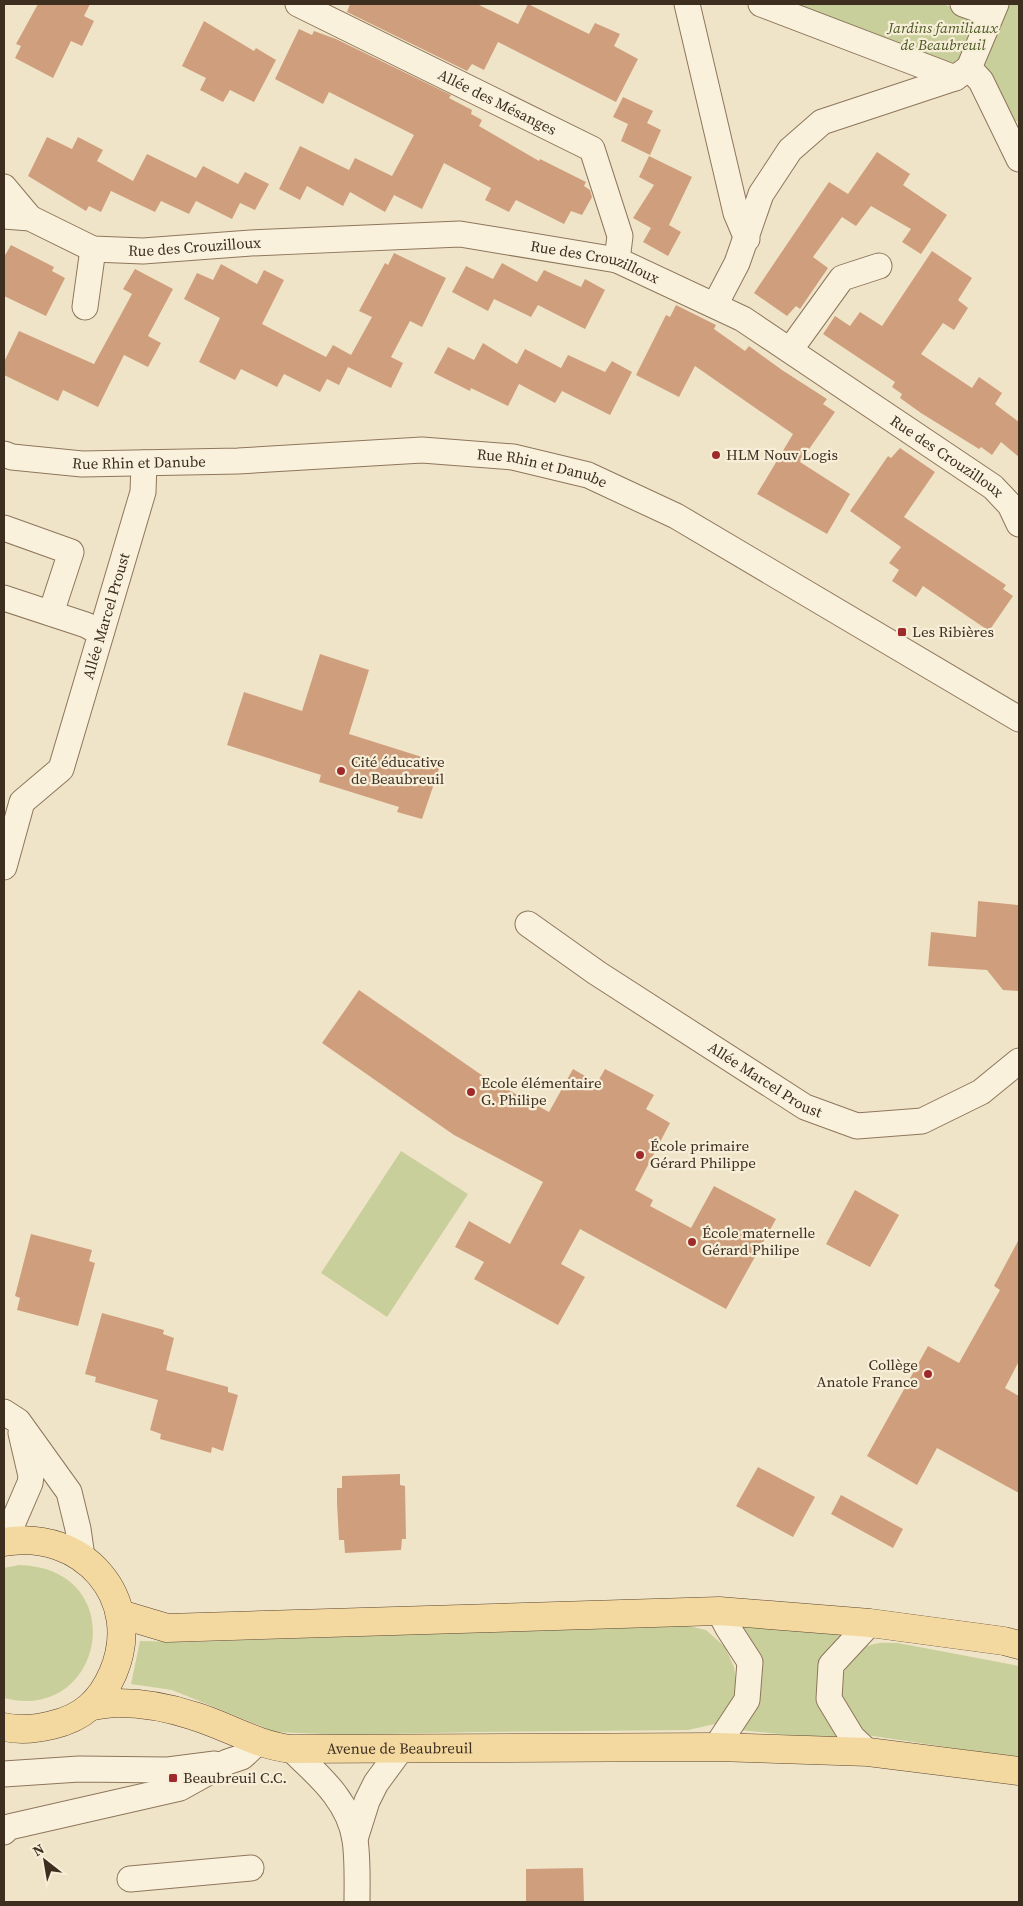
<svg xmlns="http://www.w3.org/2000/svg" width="1023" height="1906" viewBox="0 0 1023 1906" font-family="'Source Serif 4',serif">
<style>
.green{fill:#c9cf9b}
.building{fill:#cf9f7d}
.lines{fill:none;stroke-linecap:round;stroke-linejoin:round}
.minor-casing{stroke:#8d765c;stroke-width:27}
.major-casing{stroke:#5b4430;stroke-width:29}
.minor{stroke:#faf1dc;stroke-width:25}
.major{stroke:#f3d9a0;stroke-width:28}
.poi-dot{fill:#9e2a2b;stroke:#f7eed8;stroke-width:2}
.labels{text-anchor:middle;stroke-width:4.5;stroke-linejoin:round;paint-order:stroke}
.park-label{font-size:15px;font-style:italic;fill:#4d5a26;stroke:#f7eed8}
.street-label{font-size:15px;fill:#3d2e20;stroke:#f7eed8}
.poi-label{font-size:15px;fill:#3d2e20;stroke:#f7eed8;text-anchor:start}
</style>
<rect width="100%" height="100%" fill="#f0e4c8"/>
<!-- green -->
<path class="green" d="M769,4H943L986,20L964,70Z
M1003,4H1019V122L1008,118L979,65Z
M401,1151L468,1194L387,1317L321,1273Z
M19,1565C133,1568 105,1724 4,1698V1568Z
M684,1625L706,1630L725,1647L734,1667L737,1688L731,1707L715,1724L688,1730L477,1732L347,1735L275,1732L172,1690L131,1684L140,1641L190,1642Z
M742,1625L847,1635L827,1657L817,1677L820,1709L838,1740L740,1730L759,1657Z
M898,1643L1019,1666V1758L866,1735L849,1718L838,1686C844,1670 854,1648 874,1644C881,1642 890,1643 898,1643Z"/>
<!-- building -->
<path class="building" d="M38,4H90L84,16L94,21L82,46L71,41L53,78L15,58L21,46L16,44Z
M350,4H477L518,24L528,4L589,34L595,23L620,34L614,46L638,59L616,102L498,42L484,70L472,64L467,71L347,12Z
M204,21L254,51L256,48L276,60L254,102L230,90L223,102L200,90L206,78L182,66Z
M299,29L312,35L314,31L336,39L451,95L449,98L472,110L471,114L482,120L479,126L539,161L540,159L586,182L584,186L590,190L592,197L582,215L571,211L564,224L516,200L509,212L485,200L491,188L444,163L422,209L394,195L385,212L350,192L343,206L307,186L300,200L279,189L300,146L349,170L355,158L392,176L414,135L329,92L323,104L275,79Z
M623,97L653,111L647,123L661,130L650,155L621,141L628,124L613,117Z
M47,137L72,149L78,137L103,150L97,161L133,181L147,154L196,178L203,166L238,184L245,172L269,184L255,210L240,203L232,219L196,201L189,214L161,201L155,212L111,191L101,212L89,206L86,211L28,176Z
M877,152L910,174L903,185L947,215L921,254L902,242L911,229L871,206L856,226L842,217L813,257L828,268L800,309L796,306L787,316L754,293L829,182L848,194Z
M649,156L692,177L669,225L681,232L668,256L643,242L651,228L633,218L654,185L639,177Z
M11,245L54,267L52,271L65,278L46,316L4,296V257Z
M932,251L972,278L958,300L968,308L954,330L943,323L921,354L972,388L979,377L1002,393L995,404L1019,422V457L1001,442L992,455L981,447L979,449L921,413L900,398L902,394L892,387L895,382L823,334L835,316L850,326L860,312L882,326Z
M394,253L446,278L422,327L410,321L391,357L403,363L391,388L348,367L339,385L327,379L320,392L284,374L277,387L241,369L235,380L199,362L220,318L184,299L197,273L213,280L221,264L257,284L264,270L284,280L262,324L326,357L333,345L351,355L372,317L359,311L385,263L388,265Z
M502,263L537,282L544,270L581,287L585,279L605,290L585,329L538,305L531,317L494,299L488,311L452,292L466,266L493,279Z
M135,269L173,289L148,336L161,343L148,367L124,355L98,407L63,390L58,401L4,375V362L19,331L94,364L132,294L123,289Z
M676,305L716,325L714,329L745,351L749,346L782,370L827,399L823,404L835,412L800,462L850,494L827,534L757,494L793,434L695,366L679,397L636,375L666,315L670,317Z
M483,343L517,364L525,349L561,368L568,355L605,372L612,361L632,372L610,415L562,391L555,403L519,384L508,406L471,388L470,391L434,373L448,347L474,360Z
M900,448L935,472L904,517L1006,585L1003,589L1013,596L989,631L923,586L916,597L892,581L899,570L889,563L901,547L850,511L888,456L891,458Z
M320,654L369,670L349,734L441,763L422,819L397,812L399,807L319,782L321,775L227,745L244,692L302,711Z
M978,901L1019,905V991L1003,990L987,970L928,966L931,932L976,937Z
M359,990L483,1076L549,1112L573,1069L597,1083L605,1069L654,1095L646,1109L670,1123L635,1190L653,1200L650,1206L691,1228L714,1186L776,1219L726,1309L580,1229L561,1264L585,1277L558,1325L474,1279L484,1262L455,1247L469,1221L510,1244L543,1182L454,1135L322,1043Z
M855,1190L899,1215L870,1267L826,1244Z
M31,1234L92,1250L89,1261L95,1263L78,1326L17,1310L20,1298L15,1296Z
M1019,1239V1361L1005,1388L1019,1396V1493L937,1448L917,1485L867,1456L928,1346L959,1363L1000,1290L994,1286Z
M102,1313L164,1330L163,1334L174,1338L166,1370L228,1387V1392L238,1395L223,1451L212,1447L211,1453L160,1439L161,1434L150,1430L158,1400L95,1382L96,1377L85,1374Z
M758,1467L815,1497L793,1537L736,1506Z
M400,1474V1485L405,1486L406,1539H402L401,1550L345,1553L344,1540H339L337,1503V1488H342V1476Z
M841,1495L903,1529L893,1548L831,1514Z
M583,1868L584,1902H526V1869Z"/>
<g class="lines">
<defs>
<g id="minor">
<path id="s1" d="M298,4L592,149L620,236L617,260"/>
<path d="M687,4L736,213L747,239"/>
<path d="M761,4L955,78"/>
<path d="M963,4L991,14"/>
<path d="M969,68L981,81L1019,159"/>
<path d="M4,187L30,218"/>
<path id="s2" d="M4,216L30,218L93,249L143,251L251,243L460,234L617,260L743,319L993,487L1010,505L1019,524"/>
<path d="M715,305L737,263L761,194L790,150L822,122L955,78L969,68L996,4"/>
<path d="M85,307L93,249"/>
<path d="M790,350L842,278L879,266"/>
<path id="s3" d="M4,454L12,457L82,464L238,461L422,450L513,457L588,475L676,516L1019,719"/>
<path d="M4,528L71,552L51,613"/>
<path d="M4,598L86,625L101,633"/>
<path id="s4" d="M4,867L22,802L61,769L143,492L144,463"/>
<path id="s5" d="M528,924L597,973L805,1107L857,1126L922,1121L981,1092L1019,1061"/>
<path d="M4,1412L18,1421L69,1492L78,1529L82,1557"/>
<path d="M5,1541L30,1483L31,1476L21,1433"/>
<path d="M716,1747L747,1700L750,1662L728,1628L719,1611"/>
<path d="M291,1749C318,1775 349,1800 355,1840C358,1860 357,1882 357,1902"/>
<path d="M868,1752L852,1737L829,1699L831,1665L870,1623"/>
<path d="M4,1774L79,1769L168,1770L215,1764"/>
<path d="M4,1832L9,1827L180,1788L227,1762L242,1757L258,1742"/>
<path d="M355,1839L367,1801L376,1783L401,1749"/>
<path d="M130,1879L251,1868"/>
</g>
<g id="major">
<path d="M4,1542C82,1528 145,1598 113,1673C101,1701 83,1718 52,1725C36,1729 21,1731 4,1727"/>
<path d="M120,1614L167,1628L719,1611L870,1623L1004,1641L1019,1645"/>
<path id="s6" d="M92,1706C100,1705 110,1703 118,1703C143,1703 170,1708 194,1716C227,1726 256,1745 291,1749L716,1747L868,1752L1019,1771"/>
</g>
</defs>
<!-- minor casing -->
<use href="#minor" class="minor-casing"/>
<!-- major casing -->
<use href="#major" class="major-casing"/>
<!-- minor -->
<use href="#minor" class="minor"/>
<!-- major -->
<use href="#major" class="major"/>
</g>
<!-- markers -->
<g class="poi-dot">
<circle cx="716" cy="455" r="5"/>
<rect x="897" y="627" width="10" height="10" rx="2.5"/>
<circle cx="341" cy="771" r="5"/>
<circle cx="471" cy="1092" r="5"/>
<circle cx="640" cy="1155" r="5"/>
<circle cx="692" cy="1242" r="5"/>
<circle cx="928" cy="1374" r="5"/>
<rect x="168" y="1773" width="10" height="10" rx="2.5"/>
</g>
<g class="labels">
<!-- park labels -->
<g class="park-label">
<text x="943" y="33">Jardins familiaux<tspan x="943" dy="17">de Beaubreuil</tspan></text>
</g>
<!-- street labels -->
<g class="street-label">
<text dy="5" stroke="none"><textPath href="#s1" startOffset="222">Allée des Mésanges</textPath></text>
<text dy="5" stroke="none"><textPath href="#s2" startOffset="198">Rue des Crouzilloux</textPath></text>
<text dy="5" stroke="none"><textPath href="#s2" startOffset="602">Rue des Crouzilloux</textPath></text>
<text dy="5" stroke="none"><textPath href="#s2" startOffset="1008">Rue des Crouzilloux</textPath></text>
<text dy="5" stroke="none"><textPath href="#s3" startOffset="136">Rue Rhin et Danube</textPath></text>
<text dy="5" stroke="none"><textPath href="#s3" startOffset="541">Rue Rhin et Danube</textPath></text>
<text dy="5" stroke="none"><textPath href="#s4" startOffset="278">Allée Marcel Proust</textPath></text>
<text dy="5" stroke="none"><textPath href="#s5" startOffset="284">Allée Marcel Proust</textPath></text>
<text dy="5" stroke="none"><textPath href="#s6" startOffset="315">Avenue de Beaubreuil</textPath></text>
</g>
<!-- poi labels -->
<g class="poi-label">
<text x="726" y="460">HLM Nouv Logis</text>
<text x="912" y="637">Les Ribières</text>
<text x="351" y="767">Cité éducative<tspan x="351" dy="17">de Beaubreuil</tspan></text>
<text x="481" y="1088">Ecole élémentaire<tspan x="481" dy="17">G. Philipe</tspan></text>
<text x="650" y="1151">École primaire<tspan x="650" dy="17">Gérard Philippe</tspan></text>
<text x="702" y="1238">École maternelle<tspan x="702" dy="17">Gérard Philipe</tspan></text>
<text x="918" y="1370" text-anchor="end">Collège<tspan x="918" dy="17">Anatole France</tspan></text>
<text x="183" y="1783">Beaubreuil C.C.</text>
</g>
</g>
<!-- border -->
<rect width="1023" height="1906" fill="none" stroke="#3d2e20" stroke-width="10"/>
<!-- north arrow -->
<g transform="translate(45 1861) rotate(329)" stroke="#f7eed8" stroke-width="4" paint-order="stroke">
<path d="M0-4L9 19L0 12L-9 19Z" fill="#3d2e20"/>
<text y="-8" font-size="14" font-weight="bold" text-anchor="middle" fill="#3d2e20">N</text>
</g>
</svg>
